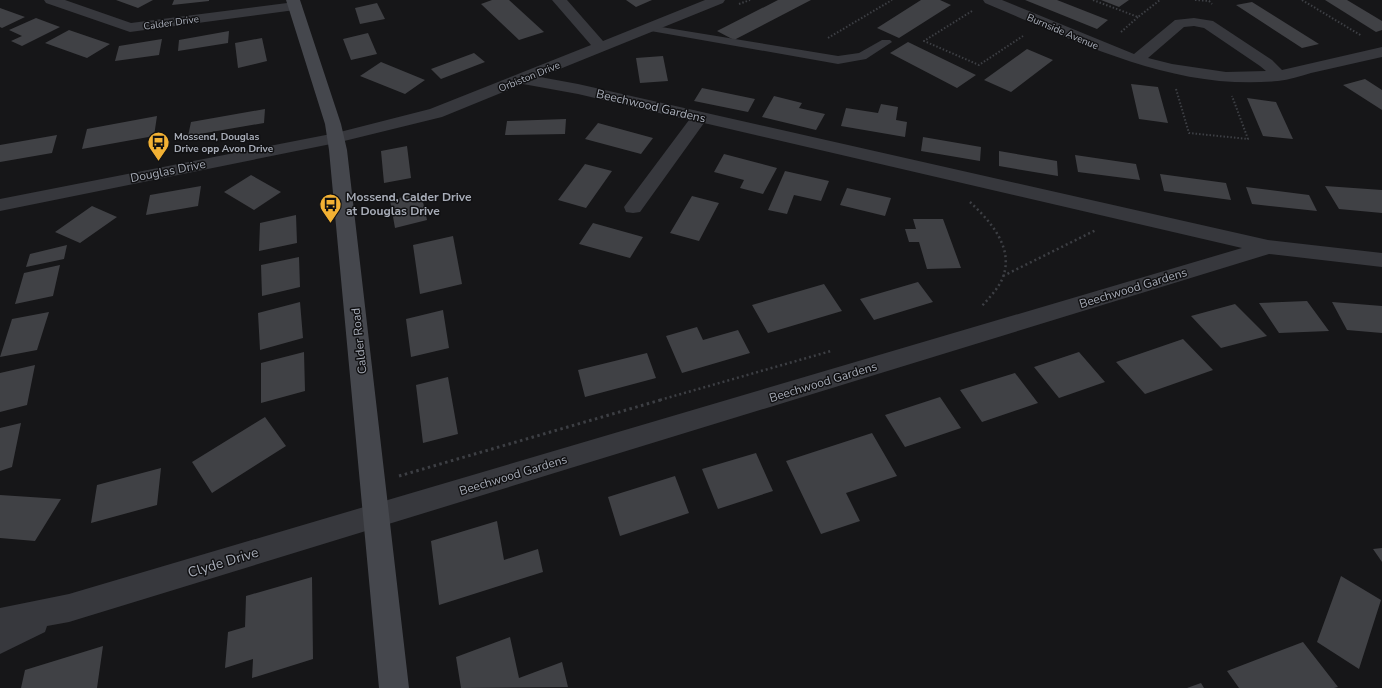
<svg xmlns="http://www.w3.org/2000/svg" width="1382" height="688" viewBox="0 0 1382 688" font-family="'Nunito Sans',sans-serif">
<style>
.building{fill:#404145}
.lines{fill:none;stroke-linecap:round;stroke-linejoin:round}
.path-far2{stroke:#3d3f44;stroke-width:2;stroke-dasharray:1.5 2;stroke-linecap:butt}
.path-far1{stroke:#3d3f44;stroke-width:2.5;stroke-dasharray:2 3;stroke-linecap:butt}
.path{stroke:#3d3f44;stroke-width:3;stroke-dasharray:2.5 3.5;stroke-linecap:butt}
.lane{fill:#37383d;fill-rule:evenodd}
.street{fill:#37383d;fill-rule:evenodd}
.secondary{fill:#45474d;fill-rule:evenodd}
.labels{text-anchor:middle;stroke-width:3;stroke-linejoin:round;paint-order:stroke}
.far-street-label{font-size:10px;fill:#a8adb8;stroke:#111113}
.far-poi-label{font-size:10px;font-weight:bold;fill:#a8adb8;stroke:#111113;text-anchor:start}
.street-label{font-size:12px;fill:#a8adb8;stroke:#111113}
.poi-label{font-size:12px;font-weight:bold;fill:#a8adb8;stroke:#111113;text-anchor:start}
.near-street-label{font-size:14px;fill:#a8adb8;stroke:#111113}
</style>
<rect width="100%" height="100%" fill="#161618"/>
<!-- building -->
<path class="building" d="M116,0H153L138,8Z
M174,0H209V1L172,5Z
M492,0H509L544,32L519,40L481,4Z
M626,0H652L636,7Z
M778,0H811L734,40L717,31Z
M921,0H940L951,5L899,38L877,28Z
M1025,0H1057L1108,20L1097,29Z
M1101,0H1129L1119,7Z
M1325,0H1347L1382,21V30L1376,32Z
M1252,2L1319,44L1302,48L1236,5Z
M377,3L385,19L360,24L355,8Z
M0,8L25,17L2,28L0,27Z
M36,18L60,27L22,46L11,41L22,36L9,30Z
M69,30L110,44L87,58L45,43Z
M229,31L228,43L178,51L179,40Z
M368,33L377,54L351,60L343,39Z
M262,38L267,61L238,68L235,43Z
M162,39L159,55L115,61L119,46Z
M908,42L976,75L957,88L890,53Z
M1027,49L1053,60L1011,92L984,80Z
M474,53L485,62L441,79L431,69Z
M663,56L668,81L640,83L636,58Z
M381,62L425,80L405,94L360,76Z
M1365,79L1382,90V110L1343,85Z
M1131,84L1158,87L1168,123L1139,119Z
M702,88L755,99L748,112L694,101Z
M774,96L802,103L799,108L825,114L816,130L762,117Z
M1247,98L1276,102L1293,139L1263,136Z
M881,104L898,107L896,120L907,122L905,137L841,126L846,108L878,113Z
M265,109L264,123L188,136L191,122Z
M157,116L154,136L82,149L87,129Z
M566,119L565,134L505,135L507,121Z
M598,123L653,138L641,154L585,139Z
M57,135L52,153L0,162V145Z
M923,137L981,147L980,161L921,151Z
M407,146L411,178L384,183L381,151Z
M999,151L1057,161L1058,176L999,166Z
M724,154L777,168L763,194L740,188L744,180L714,172Z
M1075,155L1136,164L1140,180L1078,172Z
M585,164L612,171L586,208L558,200Z
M785,171L829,181L821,201L794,195L787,214L768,210Z
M1160,174L1226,183L1231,200L1164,191Z
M251,175L281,192L254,210L224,192Z
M201,186L198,206L146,215L150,195Z
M1325,186L1382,190V213L1339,209Z
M1246,187L1309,195L1317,211L1252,204Z
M847,188L891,198L885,216L840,205Z
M421,193L427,220L395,228L390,200Z
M692,196L719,203L699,241L670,233Z
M92,206L117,217L80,243L55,232Z
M296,215L297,243L259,251L260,223Z
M913,219H943L961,268L927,269L919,242H909L905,229H916Z
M593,223L643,237L630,258L579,244Z
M453,236L462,284L420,294L413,245Z
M67,245L64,259L26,267L30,254Z
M299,257L300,287L262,296L261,265Z
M60,265L53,296L15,304L24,273Z
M918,282L933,302L874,320L860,299Z
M824,284L842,311L768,333L752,305Z
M1307,301L1329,331L1279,333L1259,303Z
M300,302L303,338L260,350L258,313Z
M1332,302L1382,306V333L1347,330Z
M1235,304L1267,336L1221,348L1191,316Z
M443,310L449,348L411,357L406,319Z
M49,312L37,350L0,357L12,319Z
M697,327L703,340L738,330L750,353L682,373L666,336Z
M1183,339L1213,370L1145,394L1116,362Z
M304,352L305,391L261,403V363Z
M1079,352L1105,382L1059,398L1034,367Z
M647,353L656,378L585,397L578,370Z
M35,365L27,405L0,412V373Z
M1015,373L1038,403L982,422L960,390Z
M448,377L458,434L423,443L416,385Z
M940,397L961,428L905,447L885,415Z
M265,417L286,446L212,493L192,462Z
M21,423L12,467L0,471V428Z
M872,433L897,476L846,493L860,521L821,534L786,461Z
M756,453L773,491L718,509L702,469Z
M161,468L157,505L91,523L97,485Z
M675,476L689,513L620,536L608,497Z
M0,495L61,499L35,541L0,538Z
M497,521L504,560L538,549L543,572L439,605L431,541Z
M1382,548V562L1373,549Z
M1341,576L1381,600L1359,669L1317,642Z
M312,577L313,659L252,678L253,659L225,668L228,632L245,627L246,596Z
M510,637L519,678L562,662L568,687L461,688L456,657Z
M1303,642L1338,687L1334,688H1239L1227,671Z
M103,646L97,688H21L25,670Z
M1201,683L1204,688H1187Z"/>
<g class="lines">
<!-- path-far2 -->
<path class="path-far2" d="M1093,0L1138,17L1160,0
M1195,0L1209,1L1212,4
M1302,0L1362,36
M739,4L750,0
M972,11L924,41L979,65L1023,36
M1121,32L1138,17
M828,38L892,0
M1176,89L1189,133L1248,139L1232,96"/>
<!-- path-far1 -->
<path class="path-far1" d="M970,202C990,221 1014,247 1003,277C999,288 989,298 981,307
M1003,276L1096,230
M660,400L831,351"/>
<!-- path -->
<path class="path" d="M399,476L664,399"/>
<!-- lane -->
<path class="lane" d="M649,25L838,56L859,53L882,40H890L892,42L866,59L838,64L645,30L643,28L645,26Z"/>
<!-- street -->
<path class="street" d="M44,0H65L131,23L295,2L300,3L302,6L300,9L295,10L130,32L46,3Z
M552,0H567L603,41L705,0H725L723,3L540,77L578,84L1268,240L1382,253V267L1269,254L69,622L47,626L45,632L0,654V608L69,594L1242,248L704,123L640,212L633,213L626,212L624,207L689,120L578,94L523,84L442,117L336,143L0,211V199L336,133L430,109L591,45Z
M983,0H1002L1134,54L1175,20L1194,18L1213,21L1272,60L1282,70L1382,47V57C1358,62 1335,68 1311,73C1300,76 1289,80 1278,81C1173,91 1079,42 985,3ZM1194,26L1204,28L1260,66L1266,71L1226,72L1172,64L1148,58L1184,27Z"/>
<!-- secondary -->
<path class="secondary" d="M286,0H300L341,124L347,150L409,688H379L329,150L325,124Z"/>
</g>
<!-- icons -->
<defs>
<symbol id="bus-pin" viewBox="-11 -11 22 30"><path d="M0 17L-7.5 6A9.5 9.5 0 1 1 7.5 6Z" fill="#f2b134" stroke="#111113"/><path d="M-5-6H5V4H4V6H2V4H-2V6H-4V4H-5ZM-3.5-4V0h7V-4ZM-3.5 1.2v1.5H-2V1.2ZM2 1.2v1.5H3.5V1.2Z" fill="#111"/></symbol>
</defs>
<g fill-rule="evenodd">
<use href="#bus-pin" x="146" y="130" width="25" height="34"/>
<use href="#bus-pin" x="318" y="192" width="25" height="34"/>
</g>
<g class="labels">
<!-- far-street labels -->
<g class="far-street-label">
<text transform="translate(171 22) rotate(-8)" y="4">Calder Drive</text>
<text transform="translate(1063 31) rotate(23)" y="4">Burnside Avenue</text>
<text transform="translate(529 76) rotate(-22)" y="4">Orbiston Drive</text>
</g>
<!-- far-poi labels -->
<g class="far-poi-label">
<text x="174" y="140">Mossend, Douglas<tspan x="174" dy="12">Drive opp Avon Drive</tspan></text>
</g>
<!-- street labels -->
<g class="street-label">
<text transform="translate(651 106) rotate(13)" y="4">Beechwood Gardens</text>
<text transform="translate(168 171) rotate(-11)" y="4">Douglas Drive</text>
<text transform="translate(1133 288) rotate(-17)" y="4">Beechwood Gardens</text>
<text transform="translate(359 341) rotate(-96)" y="4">Calder Road</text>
<text transform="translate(823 382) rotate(-17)" y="4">Beechwood Gardens</text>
<text transform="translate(513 475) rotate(-17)" y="4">Beechwood Gardens</text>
</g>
<!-- poi labels -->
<g class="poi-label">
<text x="346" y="201">Mossend, Calder Drive<tspan x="346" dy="14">at Douglas Drive</tspan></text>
</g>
<!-- near-street labels -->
<g class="near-street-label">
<text transform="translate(223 562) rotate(-17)" y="5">Clyde Drive</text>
</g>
</g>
</svg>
